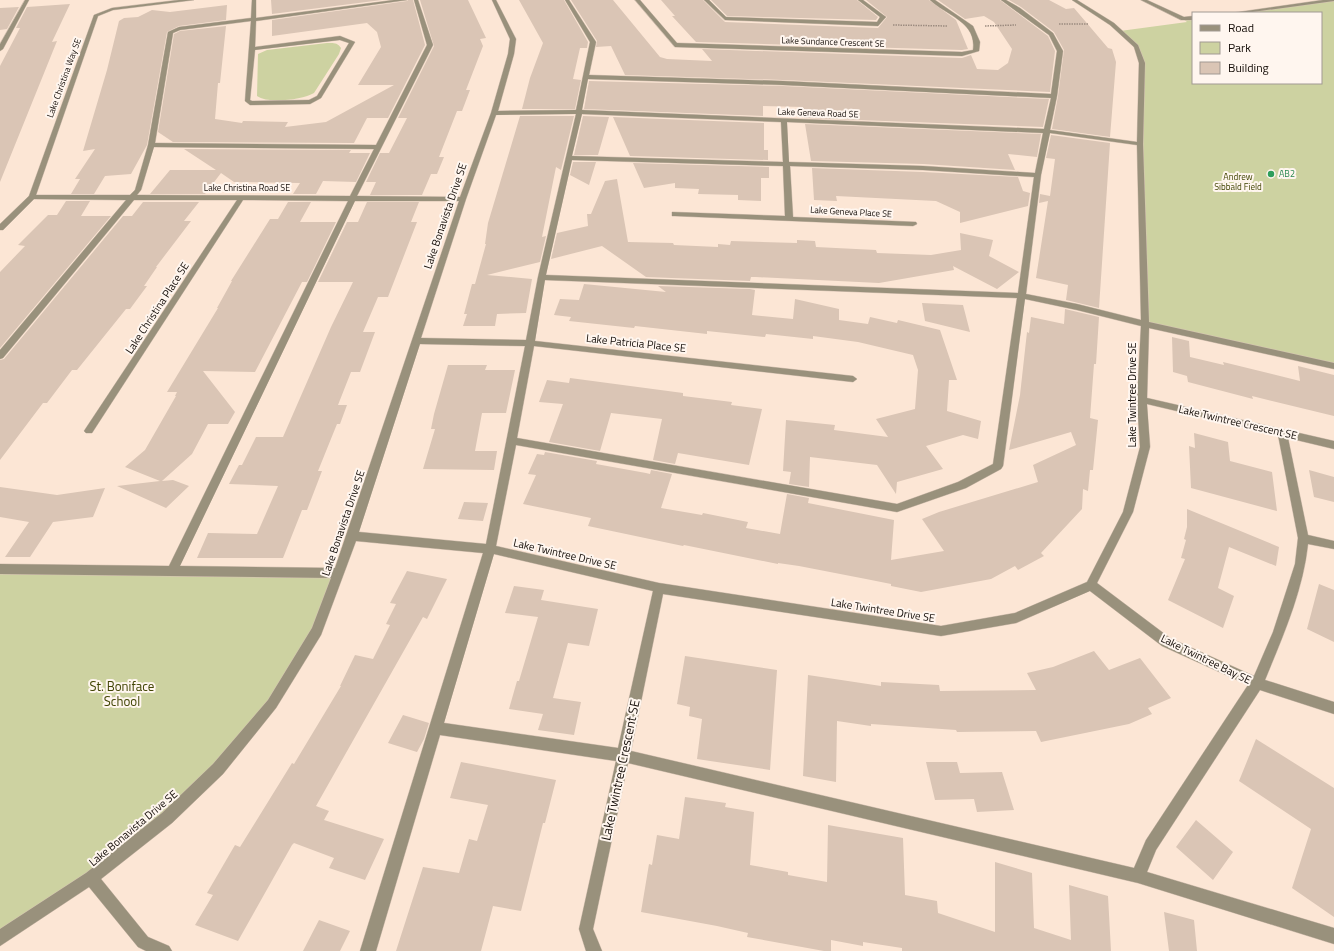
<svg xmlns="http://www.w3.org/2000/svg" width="1334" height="951" viewBox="0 0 1334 951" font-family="'Titillium Web',sans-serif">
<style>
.green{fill:#cdd2a1}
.building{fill:#dac5b5}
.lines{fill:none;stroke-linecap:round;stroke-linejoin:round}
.minor-casing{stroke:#d7c3b4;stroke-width:1}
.path{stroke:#9c8c80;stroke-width:1.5;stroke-dasharray:1.5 1;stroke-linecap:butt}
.minor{fill:#99917c;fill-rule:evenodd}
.leisure-dot{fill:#2e9e5b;stroke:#fff6ef;stroke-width:1.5}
.labels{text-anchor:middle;stroke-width:4;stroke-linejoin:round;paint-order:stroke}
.far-street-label{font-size:9px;fill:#140d08;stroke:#fff6ef}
.far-leisure-label{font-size:9px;fill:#27864d;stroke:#fff6ef;text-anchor:start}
.far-park-label{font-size:9px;fill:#404403;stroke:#fff6ef}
.street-label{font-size:11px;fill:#140d08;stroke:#fff6ef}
.near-park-label{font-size:13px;fill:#404403;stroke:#fff6ef}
.near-street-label{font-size:13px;fill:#140d08;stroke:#fff6ef}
</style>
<rect width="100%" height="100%" fill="#fce6d5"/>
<!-- green -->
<path class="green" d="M1334,0V366L1145,324L1142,79L1136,46L1120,31L1187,22L1183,19L1193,18V83H1321V13H1234Z
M327,43C333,43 337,42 341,48L339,54L314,93C302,100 268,104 257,96L258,54L267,50Z
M0,569L339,573L317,631L272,704L167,818L0,938Z"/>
<!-- building -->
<path class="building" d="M271,0H382L272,14Z
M408,0H413L425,45L388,118H367L354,143L173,142L158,132L174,34L180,31L226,26L220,83H218L215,119L242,123L243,121L288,122L285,127L326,122L394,85H358L381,47L377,32L367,23L272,36V20L407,1Z
M420,0H468L486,38L480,39L483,46L466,90H470L462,111H457L439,157H444L437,174H431L422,195H370L376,182H366L380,153H389L407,118H398L434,46Z
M519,0H564L588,42L587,48H580L573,79L581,80L575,109H522L530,78L543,43Z
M571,0H613L660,57L667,59L712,61L702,49L962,58L971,55L977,69L998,70L1008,63L1012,49L994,22L984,16L965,19L938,0H1000L1048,36L1055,51L1050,92L783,80L625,75L611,46L596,47L597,41Z
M661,0H703L725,22L878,28L887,17L866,0H929L956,20L968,49L962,50L696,42L672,16H675Z
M711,0H857L878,17L876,20L727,16Z
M1009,0H1049L1066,9L1074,8L1108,48L1112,49L1116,62L1110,137L1052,129L1058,96L1064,50L1054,32L1021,7Z
M70,4L52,42L57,41L0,182V66L20,28H16L27,7Z
M227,5L226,20L179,26L167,32L147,145L131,174L105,176L94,194H71L80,179H75L95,149L83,151L107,70L119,21L124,18L138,17L152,10L170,12Z
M19,7L7,29L0,30V8Z
M589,81L783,86L1049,99L1043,127L804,118L803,107L763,106V116L584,109Z
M520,116H574L561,170L556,167L542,237L546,236L540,262L487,275L532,279L526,313L497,314L495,326H463L467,314H464L472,284H475L486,244H485L488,223Z
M583,116L609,117L598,155H574Z
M613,117L764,123V150H768V160L630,156Z
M805,124L1041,134L1037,157L1008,154L1015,170L923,164L811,161Z
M1051,135L1110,143L1099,308L1066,300L1068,285L1036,278L1048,201L1039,203L1040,194L1050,196L1055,159L1046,158Z
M184,149L351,150L349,153H370L356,182L323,181L316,194H293L300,183L234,182L221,173L205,194H150L170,170H216Z
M573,162H596L589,185L570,175Z
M633,163L769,167V178H761V201L738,200V195L698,194L699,189L675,188V183L644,188Z
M812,168L923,172L1018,177L1023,191L1030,193L1028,206L960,223V212L936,201L836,196L837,201L814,200Z
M617,179L628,242L673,243L674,245L718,247V244L730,245L731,241L797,243V240L815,241L816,247L876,250L877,253L931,255L961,250L960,233L993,240L989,256L1019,272L997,289L953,266L954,270L879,283L756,277H751L750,281L646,277L602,246L551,259L557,233L588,226L587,214H591L605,181Z
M66,201H90L81,216H111L0,348V272L25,246L18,245L48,215H57Z
M143,202H199L184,221H191L156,267H157L144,286H147L130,309H126L77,370H72L47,403H43L0,460V360L4,359L123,216H132Z
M288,202H311L300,222H336L307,282H302L255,372L203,371L235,412L228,424H208L192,454L162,481L173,480L189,486L166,508L117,486L160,481L125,467L145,450L176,396H175L177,392H167L218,308H217L232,281H231L270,219H278Z
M367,202H419L411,222H417L388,297H378L363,332H375L360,372H351L338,405H347L340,424H337L318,471H322L307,510H302L283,558H197L208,533L257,534L278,486L229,484L239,465H242L256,437H283L331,327L353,282H318L347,222H358Z
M584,284L666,292L658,286L750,289L755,290L752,315L793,319L795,299L839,309V320L868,324L870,317L897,323L898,320L940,330L957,380H949L947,411L981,421L978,439L963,435L926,446L943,469L897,482L896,494L877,465L810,457L809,487L789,484L791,472L783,471L786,420L835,425L834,430L888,437L876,419L915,409L918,370L913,355L858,342L813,336V339L766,334L765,337L707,331V334L635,326L634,328L569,321L571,317L554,315L560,299L579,300Z
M922,303L963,305L970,332L925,321Z
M1065,309L1099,317L1096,364H1094L1090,418L1098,420L1093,470H1090L1088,491L1083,489L1082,509L1041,553L1044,556L1018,570L1015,566L991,579L921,592L891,586V584L866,579L799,566L778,563V564L684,545L683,546L588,526L591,518L523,504L536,475L528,474L537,454L544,455L545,452L597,461L596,464L646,473L650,474L651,470L672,474L661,508L702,515L703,513L748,522L746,528L780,534L787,494L809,498L808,503L894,520L891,560L944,551L922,519L939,512L1038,482L1033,465L1076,445L1071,432L1009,450L1020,395L1027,332L1029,333L1031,317L1064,324Z
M1172,337L1189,341L1190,357L1224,365L1223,362L1300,381L1298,366L1334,375V416L1252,396L1253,399L1188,382L1187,376L1173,372Z
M448,365H487L485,370H515L506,413H482L475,451H497L494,470L423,469L435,429H431L434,414Z
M570,378L683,393V396L732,402L731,405L762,409L749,465L678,453L675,464L653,460L662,419L611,413L600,451L549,442L563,404L539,402L547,380L569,383Z
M1194,433L1228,442L1230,461L1272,472L1277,511L1191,488L1189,446L1195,448Z
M1309,470L1334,477V502L1314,497Z
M0,487L57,495L105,488L93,517L53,522L30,557H5L29,522L0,517Z
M464,502L488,503L483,521L458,519Z
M1187,509L1279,547L1276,566L1229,547L1218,588L1234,596L1223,628L1168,600L1185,559L1181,558L1186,540L1184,539L1187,527Z
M407,571L447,579L427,619L423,617L316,806L329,811L324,820L384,839L365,880L329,868L334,858L294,843L292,845L238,941L195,925L213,895L207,893L235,845L240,847L292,763L294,764L341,686H340L355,655L373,659L390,625L386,624L396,604L390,603Z
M1319,584L1334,590V642L1307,629Z
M514,586L544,590L541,600L598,609L589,646L568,643L553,698L581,702L574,735L538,730L543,714L509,709L517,681H519L538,617L505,613Z
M1094,651L1109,670L1140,658L1171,698L1148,708L1152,714L1129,724L1041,742L1036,731L957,732L956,730L871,724V726L837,721L836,782L803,776L808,675L881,686V682L939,685L940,691L1036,690L1027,673L1053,667Z
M685,656L777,670L770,770L697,759L702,719L689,716L690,707L677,704Z
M403,715L429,723L424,739L417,752L388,743Z
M1256,739L1334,788V917L1292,888L1311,829L1239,781Z
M461,762L556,780L545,823H543L521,911L493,906L481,951H396L423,867L459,873L469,839L477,841L488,805L450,798Z
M926,762H957L960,773L1002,772L1014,810L977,812L974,799L935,800Z
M685,797L726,803L725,807L754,812L750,865L788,872V875L827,882L828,825L903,838L905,895L937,901L938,913L995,932V862L1032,873L1034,928L1071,940L1069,885L1108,896L1111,951H902V948L863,942V946L831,940V951H824L747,937L748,933L717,926L641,912L649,864L652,865L657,835L679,839Z
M1196,820L1233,852L1213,880L1176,847Z
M1164,912L1194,920L1197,951H1169Z
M319,920L350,931L340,951H303Z"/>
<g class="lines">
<defs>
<path id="minor" d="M25,0H29L3,49L0,51V44Z
M179,0H194L113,10L98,16L36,195H130L135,190L148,145L168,32L179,27L251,18L252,0H256V18L394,0H407L256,21L255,47L340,36L355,42L321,98L310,104L250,105L245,101L251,21L180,30L173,33L155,143L376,145L427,45L414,0H418L433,45L357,196L460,197L491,113L508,54L510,39L492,0H496L516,39L514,54L498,111L576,110L590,42L565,0H569L596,42L589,75L783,81L1051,94L1057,51L1049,35L1001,0H1006L1020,8L1053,33L1063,51L1057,96L1050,130L1137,142L1139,63L1134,47L1110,25L1072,0H1077L1114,23L1138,45L1145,63L1143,144L1149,322L1334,363V369L1149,328L1147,398L1334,441V449L1288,438L1308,535L1334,541V549L1308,544C1303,591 1283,636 1265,680L1334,702V714L1260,690L1156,850L1147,872L1334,928V944L1138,883L628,763L593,929L602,951H586L579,929L616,761L440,735L376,951H360L483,553L356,541L321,635L276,708L223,774L172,823L101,879L148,937L169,946L172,951H146L138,947L89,887L0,946V929L86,873L162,813L213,764L268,700L312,628L331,578L0,574V564L169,566L348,201L243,200L92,433H86L84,431L237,200H134L3,358L0,359V350L126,200L34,199L3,230H0V224L29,196L94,15L112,8ZM340,40L349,43L317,96L309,100L252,101L250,100L255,50ZM588,79L783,85L1051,98L1044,129L582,110ZM576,114L538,277L526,340L421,338L466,199L496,115ZM582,114L781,122L783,162L572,156ZM787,122L1043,133L1035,173L923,166L789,162ZM1050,133L1137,145L1141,320L1077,304L1026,294L1041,175ZM154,147L374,149L350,196L137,195L141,190ZM572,160L783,166L785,216L672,212V216H675L913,226L917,224L916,222L793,217L790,166L923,170L1034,177L1018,293L546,275ZM355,201H459L335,568L180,566ZM545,280L1017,298L993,464L958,482L897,504L517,438L534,346L853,382L857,379L853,376L535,341ZM1025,299L1077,310L1141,326L1137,400L1140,447L1123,512L1087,582L1015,613L941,626L659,583L496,546L516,445L897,512L966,488L1001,469L1003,466ZM420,344L525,346L486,544L359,532ZM1147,404L1278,435L1298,538L1295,564L1273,632L1254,676L1170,638L1097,583L1133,512L1150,447ZM494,554L653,591L618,748L444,723ZM1090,591L1162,646L1248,685L1146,840L1134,868L631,751L663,594L941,636L1016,623Z
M635,0H640L677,43L962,52L973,50C977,22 947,16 930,0H935L973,26L980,42L979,51L962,56L675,47Z
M704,0H709L726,17L877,22L880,17L858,0H863L886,17L878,26L725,20Z
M1141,0H1147L1184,17L1193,16V20H1181Z
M1323,0H1334V1L1245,13H1232Z"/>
</defs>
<!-- minor casing -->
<use href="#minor" class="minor-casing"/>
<!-- path -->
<path class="path" d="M1059,24H1088
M893,25L948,26
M985,26L1016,25"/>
<!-- minor -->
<use href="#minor" class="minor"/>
</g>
<!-- markers -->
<circle class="leisure-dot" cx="1271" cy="174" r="4"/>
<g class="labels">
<!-- far-street labels -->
<g class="far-street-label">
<text transform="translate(833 42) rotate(2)" y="3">Lake Sundance Crescent SE</text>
<text transform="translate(64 78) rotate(-70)" y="3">Lake Christina Way SE</text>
<text transform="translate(818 113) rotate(2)" y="3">Lake Geneva Road SE</text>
<text x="247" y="191">Lake Christina Road SE</text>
<text transform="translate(851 212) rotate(3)" y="3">Lake Geneva Place SE</text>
</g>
<!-- far-leisure labels -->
<g class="far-leisure-label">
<text x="1279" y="177">AB2</text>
</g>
<!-- far-park labels -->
<g class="far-park-label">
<text x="1238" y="180">Andrew<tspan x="1238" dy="10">Sibbald Field</tspan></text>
</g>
<!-- street labels -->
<g class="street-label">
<text transform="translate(445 216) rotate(-71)" y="4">Lake Bonavista Drive SE</text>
<text transform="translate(157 308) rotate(-57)" y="4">Lake Christina Place SE</text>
<text transform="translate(636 343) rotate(6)" y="4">Lake Patricia Place SE</text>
<text transform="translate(1132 395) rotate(-90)" y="4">Lake Twintree Drive SE</text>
<text transform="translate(1238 422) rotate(13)" y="4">Lake Twintree Crescent SE</text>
<text transform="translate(343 523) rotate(-71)" y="4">Lake Bonavista Drive SE</text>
<text transform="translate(565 554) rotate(13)" y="4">Lake Twintree Drive SE</text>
<text transform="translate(883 610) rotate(9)" y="4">Lake Twintree Drive SE</text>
<text transform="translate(1206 659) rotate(26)" y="4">Lake Twintree Bay SE</text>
<text transform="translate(133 828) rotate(-40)" y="4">Lake Bonavista Drive SE</text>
</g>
<!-- near-park labels -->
<g class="near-park-label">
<text x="122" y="691">St. Boniface<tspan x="122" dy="15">School</tspan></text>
</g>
<!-- near-street labels -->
<g class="near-street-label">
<text transform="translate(620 770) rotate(-78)" y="5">Lake Twintree Crescent SE</text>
</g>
</g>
<!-- legend -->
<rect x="1192" y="12" width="130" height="72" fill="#fff6ef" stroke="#a19993"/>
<rect x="1200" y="25" width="20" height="6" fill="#99917c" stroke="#a19993"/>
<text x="1228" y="32" font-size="12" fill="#140d08">Road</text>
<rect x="1200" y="42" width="20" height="12" fill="#cdd2a1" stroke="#a19993"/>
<text x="1228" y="52" font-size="12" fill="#140d08">Park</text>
<rect x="1200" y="62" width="20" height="12" fill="#dac5b5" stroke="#a19993"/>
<text x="1228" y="72" font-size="12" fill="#140d08">Building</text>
</svg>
